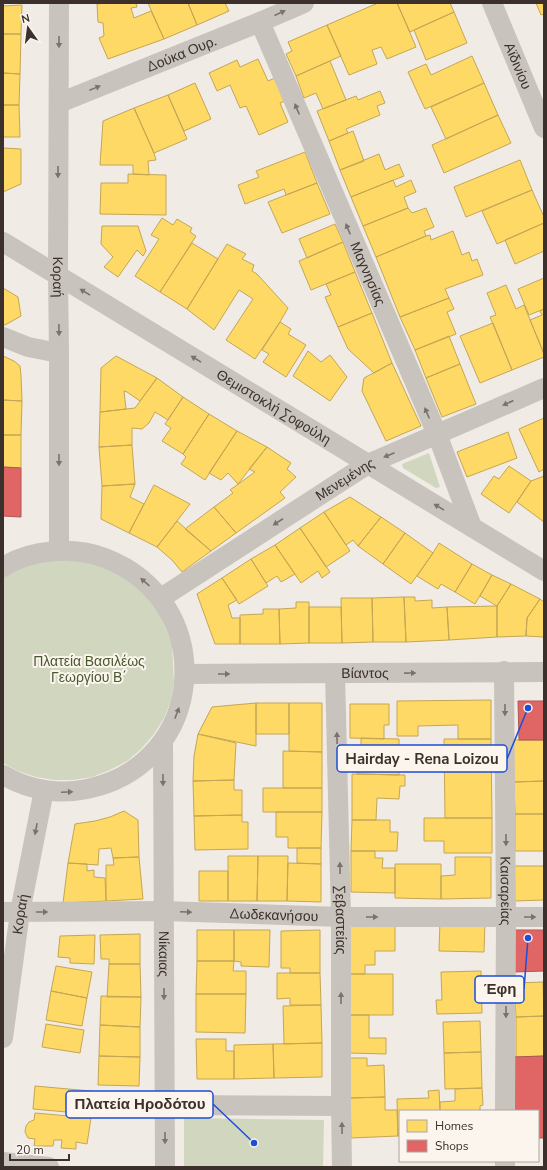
<svg xmlns="http://www.w3.org/2000/svg" width="547" height="1170" viewBox="0 0 547 1170" font-family="'Nunito Sans',sans-serif">
<style>
.green{fill:#d1d6bf}
.homes{fill:#ffd966;stroke:#c4a654}
.shops{fill:#e06666;stroke:#ae5654}
.lines{fill:none;stroke-linecap:round;stroke-linejoin:round}
.minor{stroke:#c9c3be;stroke-width:20}
.oneway{fill:#7b726d}
.labels{text-anchor:middle;stroke-width:4;stroke-linejoin:round;paint-order:stroke}
.street-label{font-size:14px;fill:#3b302b;stroke:#fbf5ee}
.park-label{font-size:14px;fill:#4a5a2e;stroke:#fbf5ee}
.leader{fill:none;stroke:#1d4ed8;stroke-width:1.5}
.callout-dot{fill:#1d4ed8;stroke:#fbf5ee;stroke-width:1.5}
.callout{fill:#fbf5ee;stroke:#1d4ed8;stroke-width:1.5}
.callout-label{font-size:15px;text-anchor:middle;font-weight:bold;fill:#3b302b}
</style>
<rect width="100%" height="100%" fill="#f0ebe5"/>
<!-- green -->
<path class="green" d="M429,453L440,487L436,488L403,468L402,464Z
M44,559L96,562L132,580L158,610L172,644L174,681L171,700L164,718L154,734L141,749L127,761L110,770L92,777L73,780H54L36,777L18,771L3,763V575Z
M184,1118L324,1120L323,1167H184Z"/>
<!-- homes -->
<path class="homes" d="M104,3H136L137,7L131,8L134,18L151,11L164,39L108,59L99,38L104,36L103,23L98,22L97,4Z
M148,3H188L197,25L164,39Z
M188,3H225L229,11L197,25Z
M378,3H397L416,47L387,59L381,47L372,50L377,64L349,75L327,25Z
M397,3H450L454,12L410,32Z
M536,3H544V14L541,15Z
M22,5L21,34H3V6Z
M454,12L467,43L426,60L414,30Z
M327,25L341,56L296,76L286,54L292,51L288,42Z
M3,34H21L20,74L3,73Z
M472,56L484,83L425,109L408,72L426,64L431,75Z
M258,59L268,81L275,78L285,101L280,103L288,122L259,135L246,106L240,108L230,85L217,91L209,73L237,60L240,67Z
M330,61L346,100L323,109L316,93L304,98L296,76Z
M3,73L20,74L19,105H3Z
M195,83L211,119L184,131L168,95Z
M484,83L498,115L446,139L431,107Z
M380,91L385,103L377,106L380,115L346,129L348,133L329,141L317,111L356,96L358,100Z
M168,95L187,139L154,153L134,108Z
M3,105H19L20,137H3Z
M134,108L154,153L156,160L148,161L149,175L133,174V165H100L103,121Z
M498,115L511,143L444,173L432,145Z
M353,131L364,161L340,170L329,141Z
M3,148L21,149V184L3,192Z
M305,152L317,183L286,195L284,189L245,204L238,185L259,177L256,171Z
M379,154L385,170L399,164L404,176L351,197L340,170Z
M520,160L532,190L466,217L454,187Z
M128,174L166,175V215L100,214L101,183H128Z
M393,180L396,187L411,180L416,192L404,197L408,208L363,226L351,197Z
M317,183L330,214L282,233L268,202Z
M532,190L544,217V223L497,244L482,211Z
M408,208L412,213L426,208L434,227L424,231L426,236L376,257L363,226Z
M162,218L173,225L177,219L192,228L190,232L196,236L160,292L135,276L159,239L151,235Z
M544,223V251L515,264L505,240Z
M335,224L343,242L307,258L299,239Z
M102,226H138L146,251L143,256L137,250L118,277L104,267L113,257L101,244Z
M453,231L462,255L469,252L472,261L477,259L483,275L445,289L449,298L400,317L376,257L426,236L430,235L431,240Z
M343,242L355,272L311,290L299,261Z
M192,243L218,259L187,309L160,292Z
M227,244L246,254L242,259L254,265L252,271L257,274L288,308L280,322L255,359L226,340L253,299L239,290L214,330L187,309Z
M355,272L372,313L338,327L325,297L331,295L326,284Z
M544,278V309L529,315L518,289Z
M506,285L516,309L524,305L544,354V357L512,370L490,317L496,315L487,293Z
M3,288L18,297L21,316L5,325L3,324Z
M449,298L454,309L447,312L456,334L415,350L400,317Z
M544,309V354L530,320L542,315L540,311Z
M372,313L392,363L374,373L348,349L338,327Z
M280,322L291,329L288,334L306,345L286,377L263,362L269,354L262,350Z
M493,323L512,370L480,383L460,336Z
M449,336L460,364L426,378L415,350Z
M308,351L321,362L330,355L347,377L330,401L293,376Z
M3,356L14,361L20,366L21,376L22,401L3,400Z
M116,356L157,378L140,401L127,392L124,391L126,409L100,412L101,368Z
M392,363L421,426L386,441L362,391L364,378Z
M460,364L476,404L442,417L426,378Z
M157,378L183,397L168,420L155,412L149,423L142,429L132,428V445L99,447L100,412L135,408Z
M183,397L209,414L183,454L162,441L171,428L165,424Z
M3,400L22,401L21,435H3Z
M209,414L237,431L205,480L181,464L186,457L183,454Z
M544,418V469L539,472L519,429Z
M237,431L267,447L238,484L228,473L221,480L209,473Z
M508,432L517,458L467,477L457,452Z
M3,435H21V468L3,467Z
M132,445L135,484L102,486L99,447Z
M267,447L291,463L287,469L296,477L280,492L285,498L236,533L214,507L233,493L230,490L255,472L249,469Z
M509,466L531,481L509,513L481,494L494,476L499,479Z
M544,476V522L517,502L531,481Z
M135,484L130,497L144,504L129,533L101,519L102,486Z
M154,485L190,504L157,547L129,533Z
M350,497L381,517L358,546L353,540L346,545L324,512Z
M214,507L236,533L211,551L185,529Z
M324,512L350,551L326,567L300,528Z
M381,517L405,533L383,564L358,546Z
M177,521L211,551L182,572L172,560L157,547Z
M300,528L330,572L322,578L318,571L301,583L275,545Z
M405,533L433,553L411,584L383,564Z
M439,543L472,564L455,592L441,584L438,589L417,576L433,553Z
M275,545L295,574L281,582L277,576L266,583L251,559Z
M251,559L268,586L239,604L222,578Z
M472,564L492,575L475,604L455,592Z
M492,575L511,584L497,606L480,596Z
M222,578L237,600L228,605L232,618H240V644H215L197,594Z
M511,584L540,599L527,618L526,636L497,637V606Z
M404,597H415V601L432,600V608L447,607L449,640L406,642Z
M404,597L406,642H373L372,598Z
M341,598H372L373,642L342,643Z
M540,599L544,602V637L526,636L527,618Z
M296,602H309V643L280,644L279,609L296,608Z
M497,606V637L449,640L447,607Z
M309,607H341L342,643H309Z
M263,609H279L280,644H240V615L263,614Z
M491,700V739H458V725L418,726V736H397V701Z
M256,703H289V734H256Z
M256,703V746L198,734L212,707Z
M289,703H322V752L289,751Z
M350,704H389V725H384V739L350,738Z
M198,734L236,743L234,780L193,781L194,756Z
M361,738L399,739V775L357,774L358,749H361Z
M444,739H491L492,818H445Z
M513,740H544V781L514,782Z
M283,751L322,752V788H283Z
M352,774L405,775V786H400L399,799L377,798L376,820H352Z
M234,780V790H242V815L194,816L193,781Z
M544,781V814H515L514,782Z
M263,788H322V812H263Z
M124,811L138,820L139,857L113,858L111,848L99,849L98,865L68,863L75,824L95,821L110,817Z
M276,812H322L321,848H288V837H276Z
M515,814H544V851H515Z
M242,815V822H248V849L195,850L194,816Z
M424,818H492V853H444V841H424Z
M352,820H390V832H398L397,851H351Z
M297,848H321V864L297,863Z
M351,851H375V858H383L382,868H395V893L351,892Z
M228,856H258L257,901H228Z
M258,856H288L287,901H257Z
M139,857L143,899L106,901V865H114L113,858Z
M455,857H491V898L441,899V876L455,875Z
M68,863L87,864V871L94,870V877L105,878L106,901L63,903Z
M288,863L321,864V902L287,901Z
M395,864H441V899L395,898Z
M514,866H544V900L514,901Z
M199,871H228V901H199Z
M440,921L485,922L484,952L439,951Z
M350,924H395V951H375V965H365V974H349Z
M197,930H234V961H197Z
M234,930H270L269,967L241,966V962L234,961Z
M320,930V973H290V968H281V931Z
M140,934V964H109V959H101L100,935Z
M95,935L94,964L70,963V958L58,957L60,936Z
M197,961H234L233,971H246V994H196Z
M109,964H140L141,997H107Z
M56,966L92,972L87,998L51,991Z
M481,971L482,1013L437,1014L436,1000H442L441,972Z
M277,973H320L321,1005H290V998L277,999Z
M349,974H393V1015H349Z
M543,982L544,1016L516,1017L514,983Z
M51,991L87,998L82,1026L46,1020Z
M196,994H246L245,1033L196,1032Z
M101,996L141,997L140,1027L100,1025Z
M321,1005L322,1043L284,1044L283,1006Z
M349,1015H369V1038H386V1054L349,1053Z
M544,1016V1056L516,1057V1017Z
M480,1021L481,1052L444,1053L443,1022Z
M46,1024L84,1030L80,1053L42,1047Z
M100,1025L140,1027V1057L99,1056Z
M196,1039H226V1051H234V1079H197Z
M322,1043V1077L274,1078L273,1044Z
M273,1044L274,1078L234,1079V1045Z
M481,1052L482,1088L445,1089L444,1053Z
M99,1056L140,1057L139,1086L98,1085Z
M348,1058H367V1066L384,1065L385,1097L350,1098Z
M35,1086L91,1091L89,1114L33,1109Z
M482,1088L483,1105L480,1106V1111H440V1102L455,1101V1089Z
M439,1090L440,1111H400V1136H398L397,1099L429,1098L428,1091Z
M385,1097V1110H397L398,1136L351,1138L350,1098Z
M35,1113L91,1118L87,1144L76,1142V1149L61,1148L62,1140H54L53,1146H34L35,1139L28,1138L25,1132L26,1126L29,1122L34,1120Z"/>
<!-- shops -->
<path class="shops" d="M3,467L21,468V517L3,516Z
M518,701H544V740H519Z
M514,930H544V971L514,972Z
M544,1056V1138H538V1111H514L513,1057Z"/>
<g class="lines">
<!-- minor -->
<g class="minor">
<path id="s1" d="M59,3L58,275L59,353V550"/>
<path id="s2" d="M492,3L544,128"/>
<path id="s3" d="M260,22L437,434L472,527"/>
<path id="s4" d="M59,103L260,22L304,3"/>
<path id="s5" d="M3,242L544,571"/>
<path d="M3,337L28,347L59,353"/>
<path d="M3,567C31,549 74,546 105,558C219,602 208,764 87,789C58,795 29,790 3,775"/>
<path id="s6" d="M161,598L368,464L544,388"/>
<path id="s7" d="M504,671L506,917L505,1111"/>
<path id="s8" d="M185,674L544,672"/>
<path id="s9" d="M335,674L341,917V1106L342,1167"/>
<path id="s10" d="M163,741L165,1167"/>
<path id="s11" d="M3,912L164,911L341,917H544"/>
<path id="s12" d="M3,1038L20,912L44,790"/>
<path d="M165,1105L341,1106"/>
<path d="M3,1162L49,1167"/>
<path d="M505,1167V1161"/>
</g>
</g>
<!-- one-way arrows -->
<defs><path id="oneway-solid" d="M-6-.8H1V-3.2L6.5 0L1 3.2V.8H-6Z"/></defs>
<g class="oneway">
<use href="#oneway-solid" transform="translate(280 13) rotate(-24)"/>
<use href="#oneway-solid" transform="translate(59 42) rotate(90)"/>
<use href="#oneway-solid" transform="translate(95 88) rotate(-22)"/>
<use href="#oneway-solid" transform="translate(297 109) rotate(-113)"/>
<use href="#oneway-solid" transform="translate(58 172) rotate(90)"/>
<use href="#oneway-solid" transform="translate(348 229) rotate(-113)"/>
<use href="#oneway-solid" transform="translate(85 292) rotate(-149)"/>
<use href="#oneway-solid" transform="translate(59 330) rotate(89)"/>
<use href="#oneway-solid" transform="translate(196 359) rotate(-149)"/>
<use href="#oneway-solid" transform="translate(508 403) rotate(156)"/>
<use href="#oneway-solid" transform="translate(427 413) rotate(-113)"/>
<use href="#oneway-solid" transform="translate(389 455) rotate(157)"/>
<use href="#oneway-solid" transform="translate(59 460) rotate(90)"/>
<use href="#oneway-solid" transform="translate(439 507) rotate(-149)"/>
<use href="#oneway-solid" transform="translate(278 522) rotate(147)"/>
<use href="#oneway-solid" transform="translate(145 582) rotate(-139)"/>
<use href="#oneway-solid" transform="translate(410 673) rotate(-1)"/>
<use href="#oneway-solid" transform="translate(224 674)"/>
<use href="#oneway-solid" transform="translate(505 710) rotate(90)"/>
<use href="#oneway-solid" transform="translate(177 713) rotate(-69)"/>
<use href="#oneway-solid" transform="translate(337 738) rotate(-91)"/>
<use href="#oneway-solid" transform="translate(163 780) rotate(90)"/>
<use href="#oneway-solid" transform="translate(67 792) rotate(-2)"/>
<use href="#oneway-solid" transform="translate(36 829) rotate(101)"/>
<use href="#oneway-solid" transform="translate(506 840) rotate(90)"/>
<use href="#oneway-solid" transform="translate(340 868) rotate(-91)"/>
<use href="#oneway-solid" transform="translate(42 912)"/>
<use href="#oneway-solid" transform="translate(186 912) rotate(2)"/>
<use href="#oneway-solid" transform="translate(372 917)"/>
<use href="#oneway-solid" transform="translate(530 917)"/>
<use href="#oneway-solid" transform="translate(164 994) rotate(90)"/>
<use href="#oneway-solid" transform="translate(341 998) rotate(-90)"/>
<use href="#oneway-solid" transform="translate(506 1012) rotate(90)"/>
<use href="#oneway-solid" transform="translate(342 1128) rotate(-91)"/>
<use href="#oneway-solid" transform="translate(165 1138) rotate(90)"/>
</g>
<g class="labels">
<!-- street labels -->
<g class="street-label">
<text dy="5" stroke="none"><textPath href="#s4" startOffset="132">Δούκα Ουρ.</textPath></text>
<text dy="5" stroke="none"><textPath href="#s2" startOffset="68">Αϊδινίου</textPath></text>
<text dy="5" stroke="none"><textPath href="#s3" startOffset="274">Μαγνησίας</textPath></text>
<text dy="5" stroke="none"><textPath href="#s1" startOffset="274">Κοραή</textPath></text>
<text dy="5" stroke="none"><textPath href="#s5" startOffset="317">Θεμιστοκλή Σοφούλη</textPath></text>
<text dy="5" stroke="none"><textPath href="#s6" startOffset="219">Μενεμένης</textPath></text>
<text dy="5" stroke="none"><textPath href="#s8" startOffset="180">Βίαντος</textPath></text>
<text dy="5" stroke="none"><textPath href="#s7" startOffset="220">Καισαρείας</textPath></text>
<text dy="5" stroke="none"><textPath href="#s12" startOffset="125">Κοραή</textPath></text>
<text dy="5" stroke="none"><textPath href="#s11" startOffset="271">Δωδεκανήσου</textPath></text>
<text dy="5" stroke="none"><textPath href="#s9" startOffset="246">Σεβαστείας</textPath></text>
<text dy="5" stroke="none"><textPath href="#s10" startOffset="213">Νίκαιας</textPath></text>
</g>
<!-- park labels -->
<g class="park-label">
<text x="89" y="666">Πλατεία Βασιλέως<tspan x="89" dy="16">Γεωργίου Β΄</tspan></text>
</g>
</g>
<!-- callouts -->
<path class="leader" d="M528 708L507 759M528 938L524 989M254 1143L213 1104"/>
<g class="callout-dot">
<circle cx="528" cy="708" r="4"/>
<circle cx="528" cy="938" r="4"/>
<circle cx="254" cy="1143" r="4"/>
</g>
<g class="callout">
<rect x="337" y="745" width="170" height="27" rx="4"/>
<rect x="475" y="976" width="49" height="27" rx="4"/>
<rect x="66" y="1091" width="147" height="27" rx="4"/>
</g>
<g class="callout-label">
<text x="422" y="764">Hairday - Rena Loizou</text>
<text x="500" y="994">Έφη</text>
<text x="140" y="1109">Πλατεία Ηροδότου</text>
</g>
<!-- border -->
<rect width="547" height="1170" fill="none" stroke="#3b302b" stroke-width="8"/>
<!-- legend -->
<rect x="399" y="1110" width="140" height="52" fill="#fbf5ee" stroke="#aea6a0"/>
<rect x="407" y="1120" width="20" height="12" fill="#ffd966" stroke="#aea6a0"/>
<text x="435" y="1130" font-size="12" fill="#3b302b">Homes</text>
<rect x="407" y="1140" width="20" height="12" fill="#e06666" stroke="#aea6a0"/>
<text x="435" y="1150" font-size="12" fill="#3b302b">Shops</text>
<!-- north arrow -->
<g transform="translate(28 28) rotate(346)" stroke="#fbf5ee" stroke-width="3" paint-order="stroke">
<path d="M0-3L7 15L0 10L-7 15Z" fill="#3b302b"/>
<text y="-6" font-size="11" font-weight="bold" text-anchor="middle" fill="#3b302b">N</text>
</g>
<!-- scale -->
<path d="M10 1154v6h59v-6" fill="none" stroke="#3b302b" stroke-width="2"/>
<text x="16" y="1154" font-size="12" fill="#3b302b" stroke="#fbf5ee" stroke-width="3" paint-order="stroke">20 m</text>
</svg>
